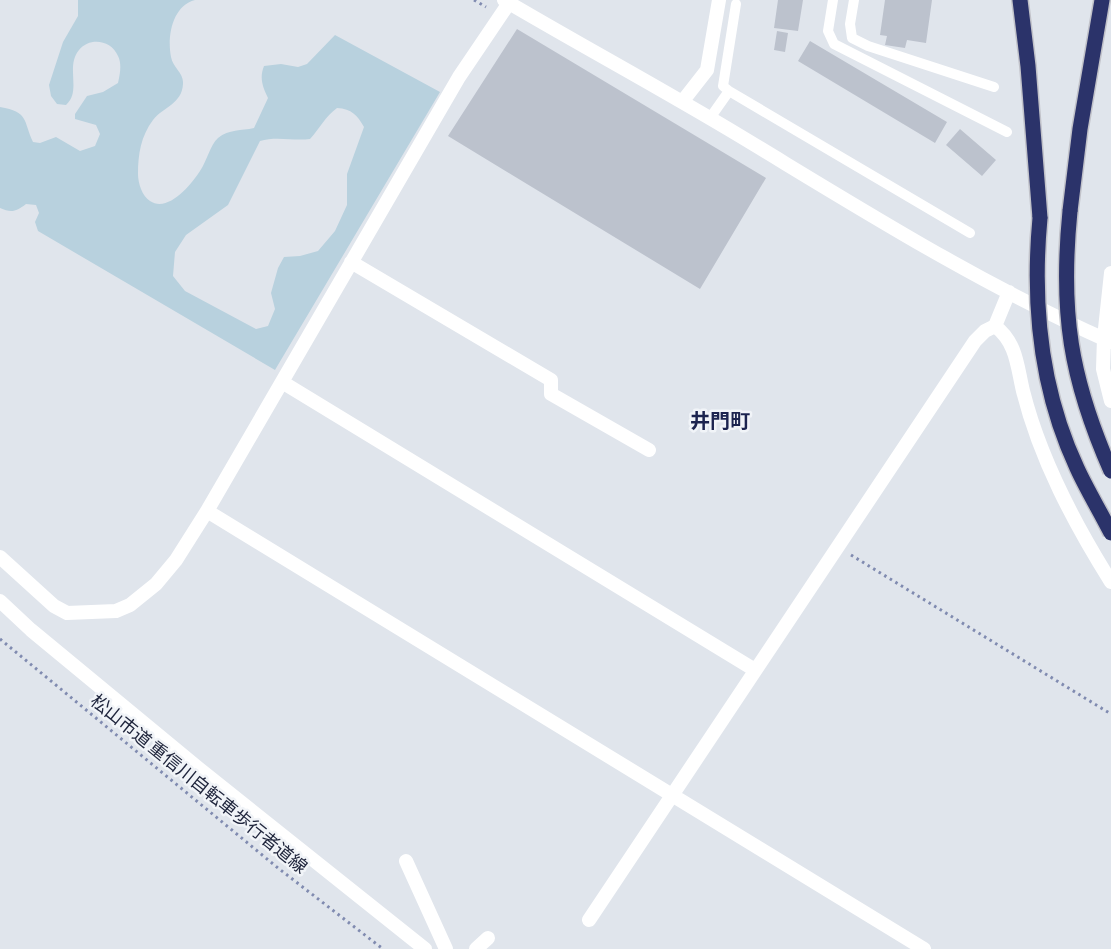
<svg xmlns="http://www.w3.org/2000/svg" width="1111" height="949" viewBox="0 0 1111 949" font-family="'Asap Condensed','Noto Sans JP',sans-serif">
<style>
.green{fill:#b8d1de;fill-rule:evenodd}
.building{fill:#bcc2cd}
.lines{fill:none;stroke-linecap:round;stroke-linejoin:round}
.motorway-casing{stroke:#c1c2c9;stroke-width:18}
.path{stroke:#808bb0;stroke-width:3;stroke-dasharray:2.5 4;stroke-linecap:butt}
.service{stroke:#fff;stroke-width:10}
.minor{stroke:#fff;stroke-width:14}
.tertiary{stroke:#fff;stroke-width:14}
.motorway{stroke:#2b336a;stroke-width:15}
.motorway-bridge-casing{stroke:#c1c2c9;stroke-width:18;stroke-linecap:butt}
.motorway-bridge{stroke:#2b336a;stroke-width:15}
.labels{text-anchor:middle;stroke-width:5;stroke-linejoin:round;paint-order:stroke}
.street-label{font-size:18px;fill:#20263d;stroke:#f1f4f8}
.quarter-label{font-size:20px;font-weight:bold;fill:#1c244f;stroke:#f1f4f8}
</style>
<rect width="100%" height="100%" fill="#e0e5ec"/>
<!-- green -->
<path class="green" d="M78,0H195C172,6 167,37 171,57C173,68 184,73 183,84C182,104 163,107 153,120C141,136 138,154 138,174C138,183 142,196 150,201C168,213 191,185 200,171C207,161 210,145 218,138C229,129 241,131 254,128L268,98C263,88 259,78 264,66L281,64L298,67L307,64L335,35L440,92L275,370L38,231L35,222L39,213L36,205L26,204C16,212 11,213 0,208V107C29,112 23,120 33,142L40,143L56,137L80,151L95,146L100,134L96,125L75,119V114L87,96L103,92L118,83C120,74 122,64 118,56C111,40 90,37 79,50C65,67 82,91 66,105L57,104L51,96L49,85L63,42L78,16ZM337,108C352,109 357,115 364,127L347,174V205L335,231L318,251L300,256L284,257L278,268L271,293L275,309L268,326L256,329L185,291L173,276L175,252L186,235L228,205L260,141C276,136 293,141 310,139C320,128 325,117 337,108Z"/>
<!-- building -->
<path class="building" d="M778,0H803L798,31L774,28Z
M885,0H932L926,43L907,40L905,48L885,45L887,36L880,35Z
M517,29L766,178L700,289L448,136Z
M777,31L788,33L785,52L774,50Z
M810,41L947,122L935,143L798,61Z
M960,129L996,160L982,176L946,145Z"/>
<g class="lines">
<defs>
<path id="motorway" d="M1020,0L1028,66L1040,218
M1070,211L1080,129L1102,0"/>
</defs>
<!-- motorway casing -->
<use href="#motorway" class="motorway-casing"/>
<!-- path -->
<path class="path" d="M474,0L486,7
M851,555L1111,714
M0,639L278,868L383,949"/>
<!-- service -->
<path class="service" d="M833,0L828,31L834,44L1007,132
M854,0L850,24L852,38L868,46L994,87
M729,91L723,86L736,4
M710,118L729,91L970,233"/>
<!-- minor -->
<path class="minor" d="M504,0C582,46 662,89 740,136C861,209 981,285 1111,342
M682,102L707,70L719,0
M351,262L551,380V394L649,450
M995,326C1017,343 1017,366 1023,391C1040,459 1074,523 1111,582
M1104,338L1111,273
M282,382L755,670
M207,511L924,949
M0,557L54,606L67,613L116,611L130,605L156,584L176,560L207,511L459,77L509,3
M0,601L31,630L198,768L425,949
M406,861L446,949
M589,920L975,341L985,331L995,326L1009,292
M476,949L488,938"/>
<!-- tertiary -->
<path class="tertiary" d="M1104,338L1103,369L1111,401"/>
<!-- motorway -->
<use href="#motorway" class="motorway"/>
<defs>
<path id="motorway-bridge" d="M1070,211C1060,312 1070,378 1111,471
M1040,218C1032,304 1040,389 1077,468C1087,490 1100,511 1111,533"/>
</defs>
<!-- motorway-bridge casing -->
<use href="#motorway-bridge" class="motorway-bridge-casing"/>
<!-- motorway-bridge -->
<use href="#motorway-bridge" class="motorway-bridge"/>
</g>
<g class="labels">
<!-- street labels -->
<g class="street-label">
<text transform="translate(199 784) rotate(39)" y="6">松山市道 重信川自転車歩行者道線</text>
</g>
<!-- quarter labels -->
<g class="quarter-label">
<text x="720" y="428">井門町</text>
</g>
</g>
</svg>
